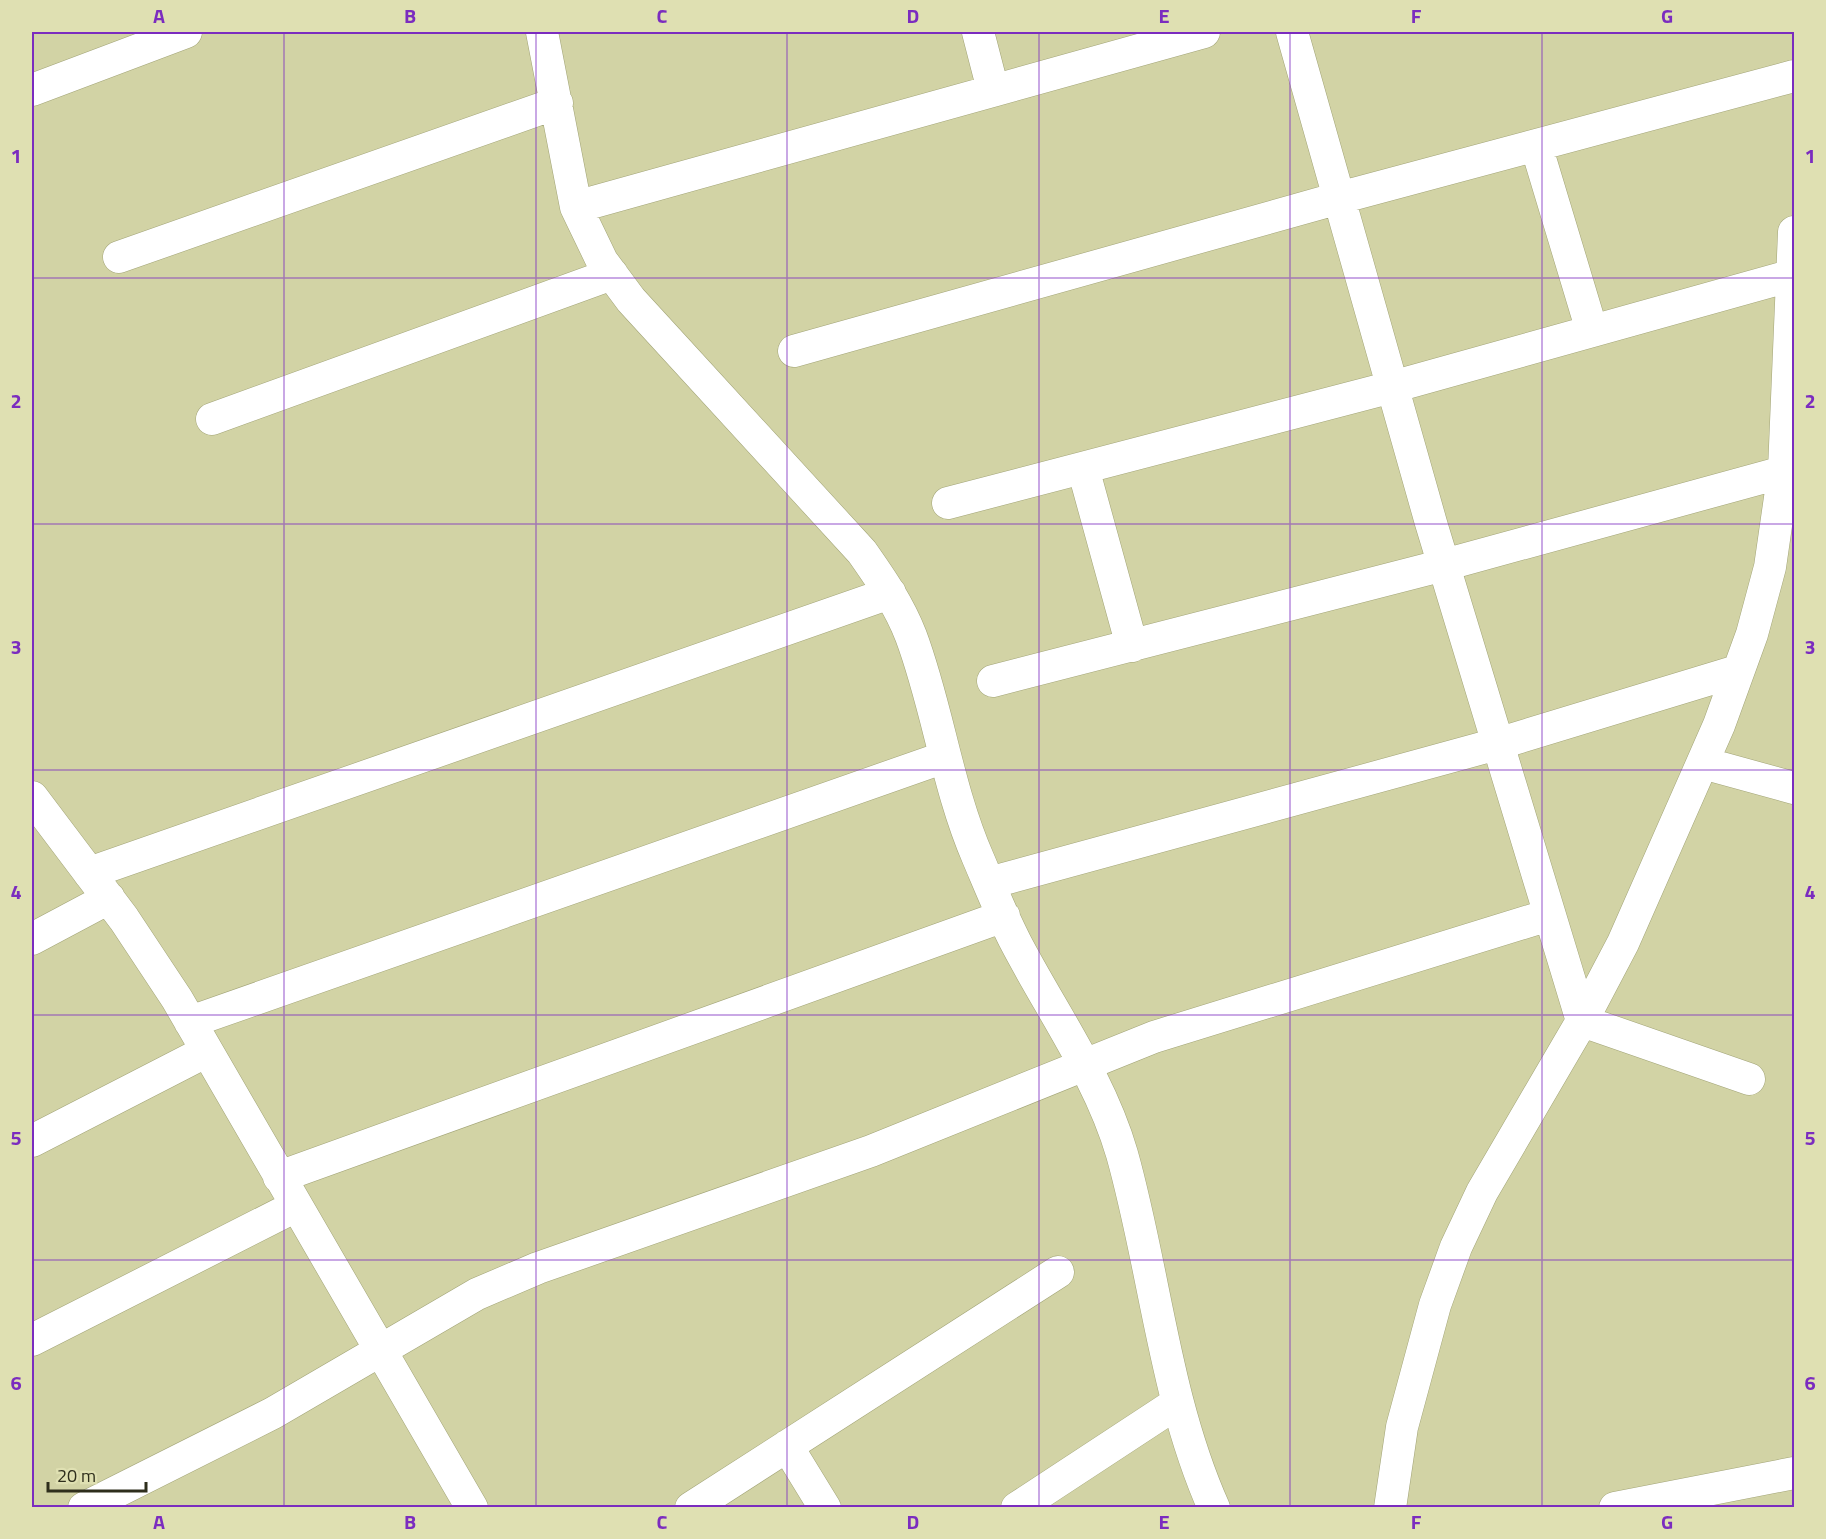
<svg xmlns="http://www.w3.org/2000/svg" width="1826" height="1539" viewBox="0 0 1826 1539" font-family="'Titillium Web',sans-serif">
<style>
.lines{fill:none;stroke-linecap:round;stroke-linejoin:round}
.minor-casing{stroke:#a2a477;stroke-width:33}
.minor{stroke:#fff;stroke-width:32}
.grid{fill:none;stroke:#7b2cbf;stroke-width:1.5;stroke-opacity:0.55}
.neatline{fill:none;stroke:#7b2cbf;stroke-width:2}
.grid-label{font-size:20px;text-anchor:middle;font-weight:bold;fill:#7b2cbf}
</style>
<rect width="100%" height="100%" fill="#d2d3a5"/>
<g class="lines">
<defs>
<path id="minor" d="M542,32L576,207L602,261L631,300L862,552C881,579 899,605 911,636C938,708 947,787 978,858C990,886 1002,916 1016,943C1052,1012 1100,1078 1122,1154C1155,1271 1164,1396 1214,1508
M978,32L993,90
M1292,32L1431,523L1582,1021L1749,1079
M32,90L186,32
M1536,145L1592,331
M576,207L1204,32
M119,257L557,103
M794,351L1339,198L1794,76
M212,419L612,274
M1083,468L1132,646
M948,503L1392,387L1793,275
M993,681L1444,565L1794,469
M1703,763L1794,788
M32,797L124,919L177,999L472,1508
M89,873L890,593
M989,883L1497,744L1737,671
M32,939L109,898
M190,1022L945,757
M32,1141L207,1051
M279,1177L1004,916
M32,1340L296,1206
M787,1446L825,1508
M84,1508L273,1413L477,1294L538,1268L871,1151L1154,1037L1549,915
M691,1508L1058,1272
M1017,1508L1177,1403
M1390,1508L1402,1427L1435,1305L1456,1247L1482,1192L1582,1021L1623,943L1719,725L1752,634L1770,567L1784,470L1794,232
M1615,1508L1794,1473"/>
</defs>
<!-- minor casing -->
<use href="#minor" class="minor-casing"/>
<!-- minor -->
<use href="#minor" class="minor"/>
</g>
<!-- grid -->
<path class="grid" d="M284,32V1508M536,32V1508M787,32V1508M1039,32V1508M1290,32V1508M1542,32V1508M32,278H1794M32,524H1794M32,770H1794M32,1015H1794M32,1260H1794"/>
<!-- border -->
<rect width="1826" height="1539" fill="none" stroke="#dfe0b2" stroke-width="66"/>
<!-- scale -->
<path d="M48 1482v9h98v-9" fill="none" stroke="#2e2e1c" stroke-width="3"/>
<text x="57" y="1482" font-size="18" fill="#2e2e1c" stroke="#dfe0b2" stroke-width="4.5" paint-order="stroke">20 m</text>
<rect x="33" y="33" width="1760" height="1473" class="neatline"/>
<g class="grid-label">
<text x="159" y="23">A</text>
<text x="410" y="23">B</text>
<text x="662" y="23">C</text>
<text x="913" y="23">D</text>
<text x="1164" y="23">E</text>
<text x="1416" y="23">F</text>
<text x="1667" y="23">G</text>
<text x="16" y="163">1</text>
<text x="1810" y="163">1</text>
<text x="16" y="408">2</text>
<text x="1810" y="408">2</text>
<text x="16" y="654">3</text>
<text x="1810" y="654">3</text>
<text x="16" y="899">4</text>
<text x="1810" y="899">4</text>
<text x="16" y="1145">5</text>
<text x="1810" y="1145">5</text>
<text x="16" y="1390">6</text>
<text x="1810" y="1390">6</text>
<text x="159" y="1529">A</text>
<text x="410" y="1529">B</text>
<text x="662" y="1529">C</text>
<text x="913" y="1529">D</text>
<text x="1164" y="1529">E</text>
<text x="1416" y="1529">F</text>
<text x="1667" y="1529">G</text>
</g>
</svg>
